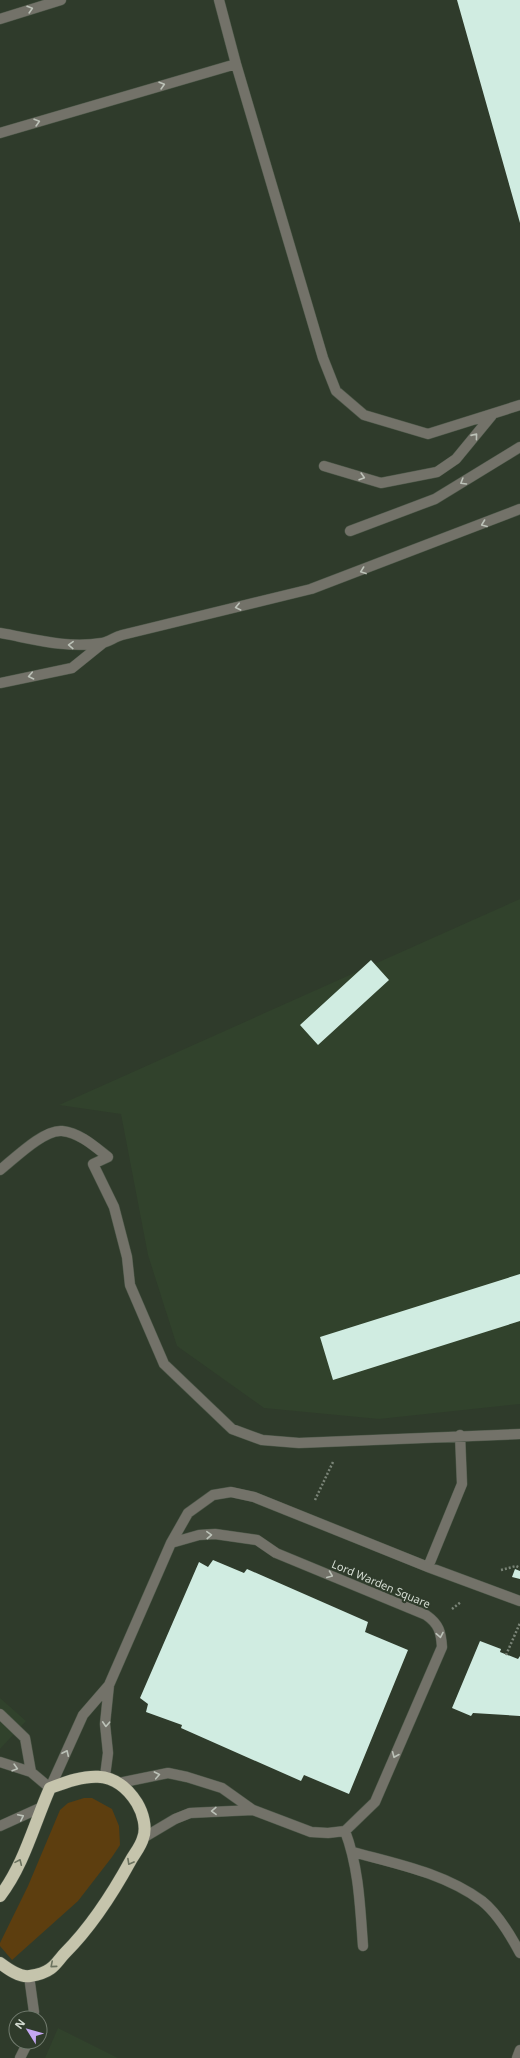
<svg xmlns="http://www.w3.org/2000/svg" width="520" height="2058" viewBox="0 0 520 2058" font-family="'Noto Sans',sans-serif">
<style>
.built{fill:#31422c}
.green{fill:#5d3e0f}
.building{fill:#d0ece1}
.lines{fill:none;stroke-linecap:round;stroke-linejoin:round}
.minor-casing{stroke:#4d5849;stroke-width:11}
.highway-casing{stroke:#4d5849;stroke-width:13}
.path{stroke:#7a8477;stroke-width:2.5;stroke-dasharray:2 2;stroke-linecap:butt}
.minor{stroke:#737269;stroke-width:10}
.highway{stroke:#c5c4ac;stroke-width:12}
.oneway{stroke:#bcc2b8}
.oneway2{stroke:#6b725f}
.labels{text-anchor:middle;stroke-width:4;stroke-linejoin:round;paint-order:stroke}
.street-label{font-size:11px;fill:#d4dcd2;stroke:#2f3b2b}
</style>
<rect width="100%" height="100%" fill="#2f3b2b"/>
<!-- built -->
<path class="built" d="M520,899V1404L379,1419L264,1408L177,1346L148,1255L121,1114L59,1105Z
M0,1698L26,1721L0,1749Z
M58,2028L118,2058H45Z"/>
<!-- green -->
<path class="green" d="M84,1798H92L112,1809L119,1826L120,1845L112,1857L78,1901L12,1960L0,1946V1943L28,1886L60,1810L68,1803Z"/>
<!-- building -->
<path class="building" d="M457,0H520V223Z
M371,960L389,980L318,1045L300,1025Z
M520,1274V1321L333,1380L320,1337Z
M213,1560L244,1573L247,1569L368,1622L365,1632L408,1650L349,1794L304,1775L301,1781L181,1728L182,1725L146,1712L148,1704L140,1698L199,1562L208,1567Z
M515,1569L520,1571V1579L512,1577Z
M480,1641L501,1649L500,1652L518,1659L520,1656V1716L473,1713L471,1716L452,1708Z"/>
<g class="lines">
<defs>
<path id="minor" d="M219,0L236,64L323,358L336,391L364,415L428,434L520,405
M0,19L61,0
M0,133L236,64
M324,466L381,483L437,472L456,459L493,414
M350,531L435,499L520,447
M0,633C34,639 67,649 102,643C108,642 115,637 122,635L311,589L520,509
M0,683L72,668L103,643
M0,1170C14,1159 44,1129 62,1131C80,1133 94,1146 108,1157L93,1164L114,1207L127,1257L130,1285L164,1364L232,1429L262,1440L299,1443L520,1434
M428,1567L462,1484L460,1435
M0,1714L25,1738L31,1772L50,1788L83,1715L109,1685L171,1543L188,1513L213,1495L231,1492L254,1497L428,1567L520,1601
M0,1762L31,1772
M105,1776L108,1753L105,1724L109,1685
M119,1783L168,1773L187,1777L222,1788L253,1810L311,1832L328,1833L345,1831L375,1802L442,1647C441,1632 439,1624 426,1615L276,1553L257,1540L215,1534L199,1535L171,1543
M0,1826L42,1807
M345,1831C359,1868 360,1906 363,1946
M143,1838L175,1819L190,1813L253,1810
M353,1852C397,1864 444,1873 482,1901C497,1913 511,1936 520,1953
M29,1976L34,2012L32,2018
M20,2058L28,2042
M517,2058L520,2050"/>
<path id="highway" d="M0,1896C24,1865 34,1824 50,1788C85,1775 114,1766 137,1803C143,1813 147,1828 143,1838C141,1846 135,1853 131,1860C113,1893 92,1926 65,1953C60,1958 56,1965 50,1969C46,1972 36,1975 30,1976C20,1978 8,1969 0,1963"/>
</defs>
<!-- minor casing -->
<use href="#minor" class="minor-casing"/>
<!-- highway casing -->
<use href="#highway" class="highway-casing"/>
<!-- path -->
<path class="path" d="M315,1500L333,1462
M501,1570L516,1566L520,1568
M452,1609L461,1602
M506,1655L520,1623"/>
<!-- minor -->
<use href="#minor" class="minor"/>
<!-- highway -->
<use href="#highway" class="highway"/>
</g>
<!-- one-way arrows -->
<defs><path id="oneway-chevron" d="M-2-3.5L2.5 0L-2 3.5" fill="none" stroke-width="1.6" stroke-linecap="round" stroke-linejoin="round"/></defs>
<g class="oneway">
<use href="#oneway-chevron" transform="translate(30 9) rotate(-17)"/>
<use href="#oneway-chevron" transform="translate(162 85) rotate(-16)"/>
<use href="#oneway-chevron" transform="translate(37 122) rotate(-16)"/>
<use href="#oneway-chevron" transform="translate(475 436) rotate(-51)"/>
<use href="#oneway-chevron" transform="translate(362 477) rotate(17)"/>
<use href="#oneway-chevron" transform="translate(463 482) rotate(149)"/>
<use href="#oneway-chevron" transform="translate(484 524) rotate(159)"/>
<use href="#oneway-chevron" transform="translate(363 571) rotate(160)"/>
<use href="#oneway-chevron" transform="translate(238 607) rotate(167)"/>
<use href="#oneway-chevron" transform="translate(71 645) rotate(-178)"/>
<use href="#oneway-chevron" transform="translate(31 676) rotate(168)"/>
<use href="#oneway-chevron" transform="translate(209 1535) rotate(-3)"/>
<use href="#oneway-chevron" transform="translate(330 1575) rotate(22)"/>
<use href="#oneway-chevron" transform="translate(440 1635) rotate(79)"/>
<use href="#oneway-chevron" transform="translate(106 1724) rotate(93)"/>
<use href="#oneway-chevron" transform="translate(66 1753) rotate(-65)"/>
<use href="#oneway-chevron" transform="translate(395 1755) rotate(113)"/>
<use href="#oneway-chevron" transform="translate(15 1768) rotate(16)"/>
<use href="#oneway-chevron" transform="translate(157 1775) rotate(-11)"/>
<use href="#oneway-chevron" transform="translate(214 1811) rotate(179)"/>
<use href="#oneway-chevron" transform="translate(21 1817) rotate(-26)"/>
</g>
<g class="oneway2">
<use href="#oneway-chevron" transform="translate(19 1862) rotate(-66)"/>
<use href="#oneway-chevron" transform="translate(130 1862) rotate(119)"/>
<use href="#oneway-chevron" transform="translate(53 1965) rotate(139)"/>
</g>
<g class="labels">
<!-- street labels -->
<g class="street-label">
<text transform="translate(381 1584) rotate(23)" y="4">Lord Warden Square</text>
</g>
</g>
<!-- north arrow -->
<g transform="translate(28 2030) rotate(307)"><circle r="19" fill="#2f3b2b" stroke="#717b6e"/>
<path d="M0-3L7 15L0 10L-7 15Z" fill="#c4a7f1"/>
<text y="-6" font-size="11" font-weight="bold" text-anchor="middle" fill="#d4dcd2">N</text>
</g>
</svg>
